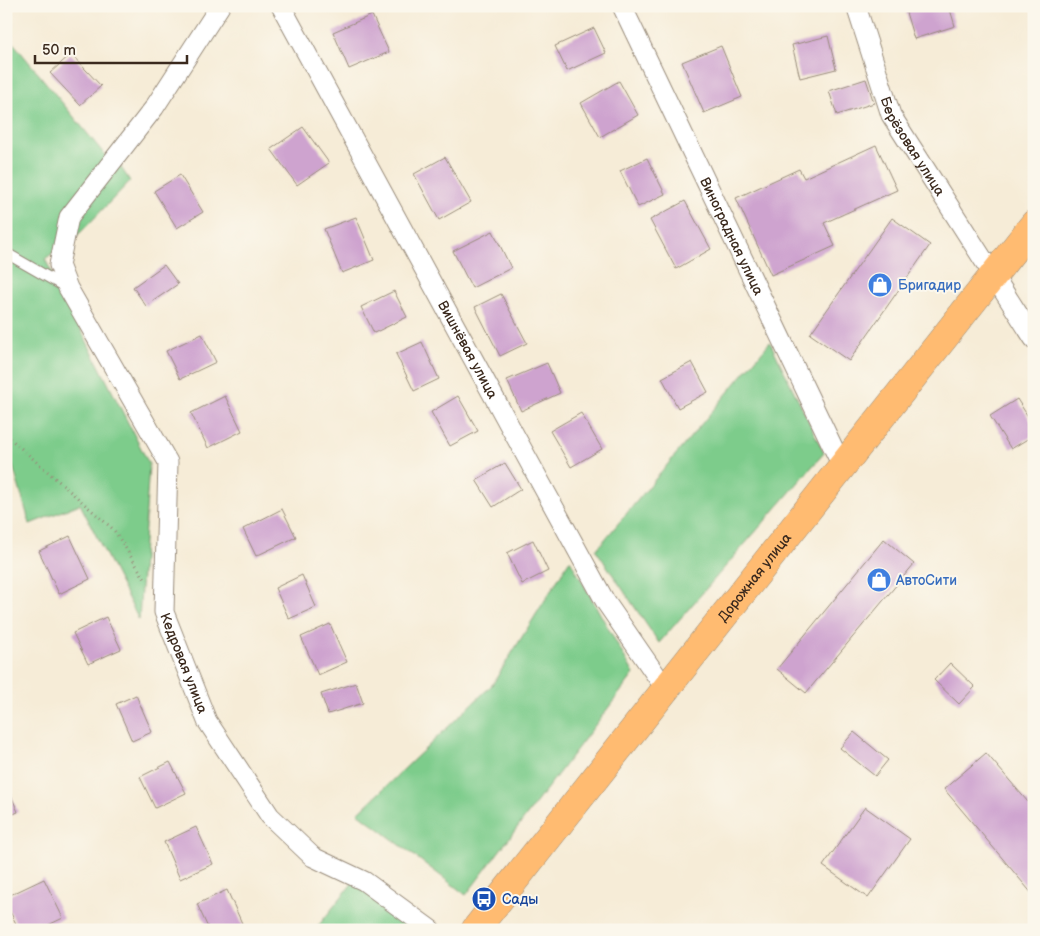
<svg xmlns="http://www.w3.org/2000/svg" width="1040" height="936" viewBox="0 0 1040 936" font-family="'Balsamiq Sans',sans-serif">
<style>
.green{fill:#7dcc8b;stroke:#5c7b54}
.building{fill:#cea3cf}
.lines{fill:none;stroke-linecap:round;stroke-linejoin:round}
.lane-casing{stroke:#988b7a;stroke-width:12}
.street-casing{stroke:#988b7a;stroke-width:21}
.primary-casing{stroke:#988b7a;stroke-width:29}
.path{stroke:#988b7a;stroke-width:3;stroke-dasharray:1 4;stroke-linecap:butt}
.lane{stroke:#fff;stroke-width:10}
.street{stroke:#fff;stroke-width:19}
.primary{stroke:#ffbb71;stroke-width:28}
.labels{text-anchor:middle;stroke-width:4;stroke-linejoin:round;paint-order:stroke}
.street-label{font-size:14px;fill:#3b2a1e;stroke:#fbf7ec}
.shop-label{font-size:14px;fill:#366cbe;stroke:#fbf7ec;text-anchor:start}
.transit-label{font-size:14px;fill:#164399;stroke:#fbf7ec;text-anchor:start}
</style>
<rect width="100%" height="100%" fill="#fbf7ec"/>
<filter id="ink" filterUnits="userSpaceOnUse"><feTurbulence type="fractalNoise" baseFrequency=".02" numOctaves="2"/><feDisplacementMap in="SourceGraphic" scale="10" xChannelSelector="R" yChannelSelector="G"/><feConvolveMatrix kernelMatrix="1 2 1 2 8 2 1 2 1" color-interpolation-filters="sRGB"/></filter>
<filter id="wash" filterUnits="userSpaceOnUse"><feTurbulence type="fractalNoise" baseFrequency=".0096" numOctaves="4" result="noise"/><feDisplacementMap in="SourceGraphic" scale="20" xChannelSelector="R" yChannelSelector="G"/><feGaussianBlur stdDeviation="1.12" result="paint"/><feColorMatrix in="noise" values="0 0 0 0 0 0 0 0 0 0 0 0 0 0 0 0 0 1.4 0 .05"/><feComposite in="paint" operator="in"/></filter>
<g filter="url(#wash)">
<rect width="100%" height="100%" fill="#f6ecd7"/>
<!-- green -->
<path class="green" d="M6,34L105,155L120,166L130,181L81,232L45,259L149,464L139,620L80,504L30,524L6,443Z
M770,342L824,453L659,643L596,550Z
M570,560L634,674L466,895L358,813L492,685Z
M354,881L396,902L413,930H315Z"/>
<g id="blocks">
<!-- building -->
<path class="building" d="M904,6H949L955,26L914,39Z
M372,15L389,52L349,69L333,32Z
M594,28L606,53L567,71L555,46Z
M828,36L836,69L800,78L792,45Z
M721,46L742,97L704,113L682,62Z
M71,54L101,86L80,105L50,73Z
M866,79L874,103L837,115L829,91Z
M619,81L638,115L600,137L581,103Z
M303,127L329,163L297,185L271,149Z
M876,145L897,190L824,223L835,246L771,275L736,198L799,169L804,178Z
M445,157L471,202L439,220L414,174Z
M647,158L665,194L638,207L620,171Z
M180,175L203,212L177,228L154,191Z
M685,201L711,249L676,269L650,220Z
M356,217L374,260L342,273L324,229Z
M892,218L930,245L849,361L810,334Z
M493,231L511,268L472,288L453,251Z
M164,265L178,284L146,306L133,287Z
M394,291L407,317L374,333L361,307Z
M501,294L527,343L500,356L475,307Z
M202,334L216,362L180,379L166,351Z
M422,342L439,379L414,391L396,354Z
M692,362L708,392L678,408L662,378Z
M547,363L560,393L521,411L507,380Z
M225,396L242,431L208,448L191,413Z
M458,396L478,431L450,446L431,412Z
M1017,399L1034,426V435L1011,449L990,416Z
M581,413L602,449L571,467L550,431Z
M505,463L521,489L493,507L476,480Z
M282,509L296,537L256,556L243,529Z
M70,536L90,579L59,594L39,551Z
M884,539L914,564L806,693L777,669Z
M533,540L548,571L522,584L507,553Z
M302,575L316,607L289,619L275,588Z
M106,617L121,649L88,664L73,633Z
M330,624L347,662L318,675L301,637Z
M950,663L975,687L959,704L934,680Z
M356,683L363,703L328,714L321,694Z
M136,695L152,732L132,741L116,704Z
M854,732L888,760L875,776L840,748Z
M986,753L1034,809V896L944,789Z
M170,762L186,793L155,808L140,777Z
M6,783L18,812L6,817Z
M865,807L910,839L868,898L823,866Z
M196,827L213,864L180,879L164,842Z
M44,879L63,918L38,930H19L6,903V897Z
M227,890L245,930H209L197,904Z"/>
</g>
</g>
<g filter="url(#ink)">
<use href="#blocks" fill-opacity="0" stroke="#988b7a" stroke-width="1"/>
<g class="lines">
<defs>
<path id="lane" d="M6,253L67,288"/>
<g id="street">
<path id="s1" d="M220,6L154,108L69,217L59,265L68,288L168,462L164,612L207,721L270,816L313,857L364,881L431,930"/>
<path id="s2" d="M281,6L605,601L665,688"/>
<path id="s3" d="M622,6L842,466"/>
<path id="s4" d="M856,6L891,115L1034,339"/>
</g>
<g id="primary">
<path id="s5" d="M475,930L1034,224"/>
</g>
</defs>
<!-- lane casing -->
<use href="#lane" class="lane-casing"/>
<!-- street casing -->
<use href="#street" class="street-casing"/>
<!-- primary casing -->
<use href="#primary" class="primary-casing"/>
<!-- path -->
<path class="path" d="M6,435L114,530L145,579"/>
<!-- lane -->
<use href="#lane" class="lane"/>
<!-- street -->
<use href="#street" class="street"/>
<!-- primary -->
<use href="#primary" class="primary"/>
</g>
</g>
<!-- icons -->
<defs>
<symbol id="shop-disc" viewBox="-11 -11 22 22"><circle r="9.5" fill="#3f7fe0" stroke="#fbf7ec"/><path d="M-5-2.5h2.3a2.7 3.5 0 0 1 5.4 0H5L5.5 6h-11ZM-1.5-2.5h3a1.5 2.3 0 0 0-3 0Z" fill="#fff"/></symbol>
<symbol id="bus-disc" viewBox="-11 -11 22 22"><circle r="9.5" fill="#1a4fb4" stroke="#fbf7ec"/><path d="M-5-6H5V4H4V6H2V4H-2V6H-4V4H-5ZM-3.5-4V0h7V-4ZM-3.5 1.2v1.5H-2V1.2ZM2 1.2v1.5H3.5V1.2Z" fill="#fff"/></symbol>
</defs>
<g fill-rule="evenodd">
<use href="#shop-disc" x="866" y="271" width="28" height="28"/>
<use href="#shop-disc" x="865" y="566" width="28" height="28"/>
<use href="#bus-disc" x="470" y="885" width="28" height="28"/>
</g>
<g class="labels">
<!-- street labels -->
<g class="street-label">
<text dy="5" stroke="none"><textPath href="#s4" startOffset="152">Берёзовая улица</textPath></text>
<text dy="5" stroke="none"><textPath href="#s3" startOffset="255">Виноградная улица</textPath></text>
<text dy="5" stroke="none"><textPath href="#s2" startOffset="391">Вишнёвая улица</textPath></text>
<text dy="5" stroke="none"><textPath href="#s5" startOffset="450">Дорожная улица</textPath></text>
<text dy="5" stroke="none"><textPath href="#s1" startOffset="739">Кедровая улица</textPath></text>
</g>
<!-- shop labels -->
<g class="shop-label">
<text x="898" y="290">Бригадир</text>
<text x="896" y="585">АвтоСити</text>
</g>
<!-- transit labels -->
<g class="transit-label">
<text x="502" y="904">Сады</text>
</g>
</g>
<!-- margin -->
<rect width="1040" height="936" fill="none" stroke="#fbf7ec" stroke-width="25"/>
<!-- scale -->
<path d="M35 55v8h152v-8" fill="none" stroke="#3b2a1e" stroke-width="2.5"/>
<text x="42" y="55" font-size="15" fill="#3b2a1e" stroke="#fbf7ec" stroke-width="4" paint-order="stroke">50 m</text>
</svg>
